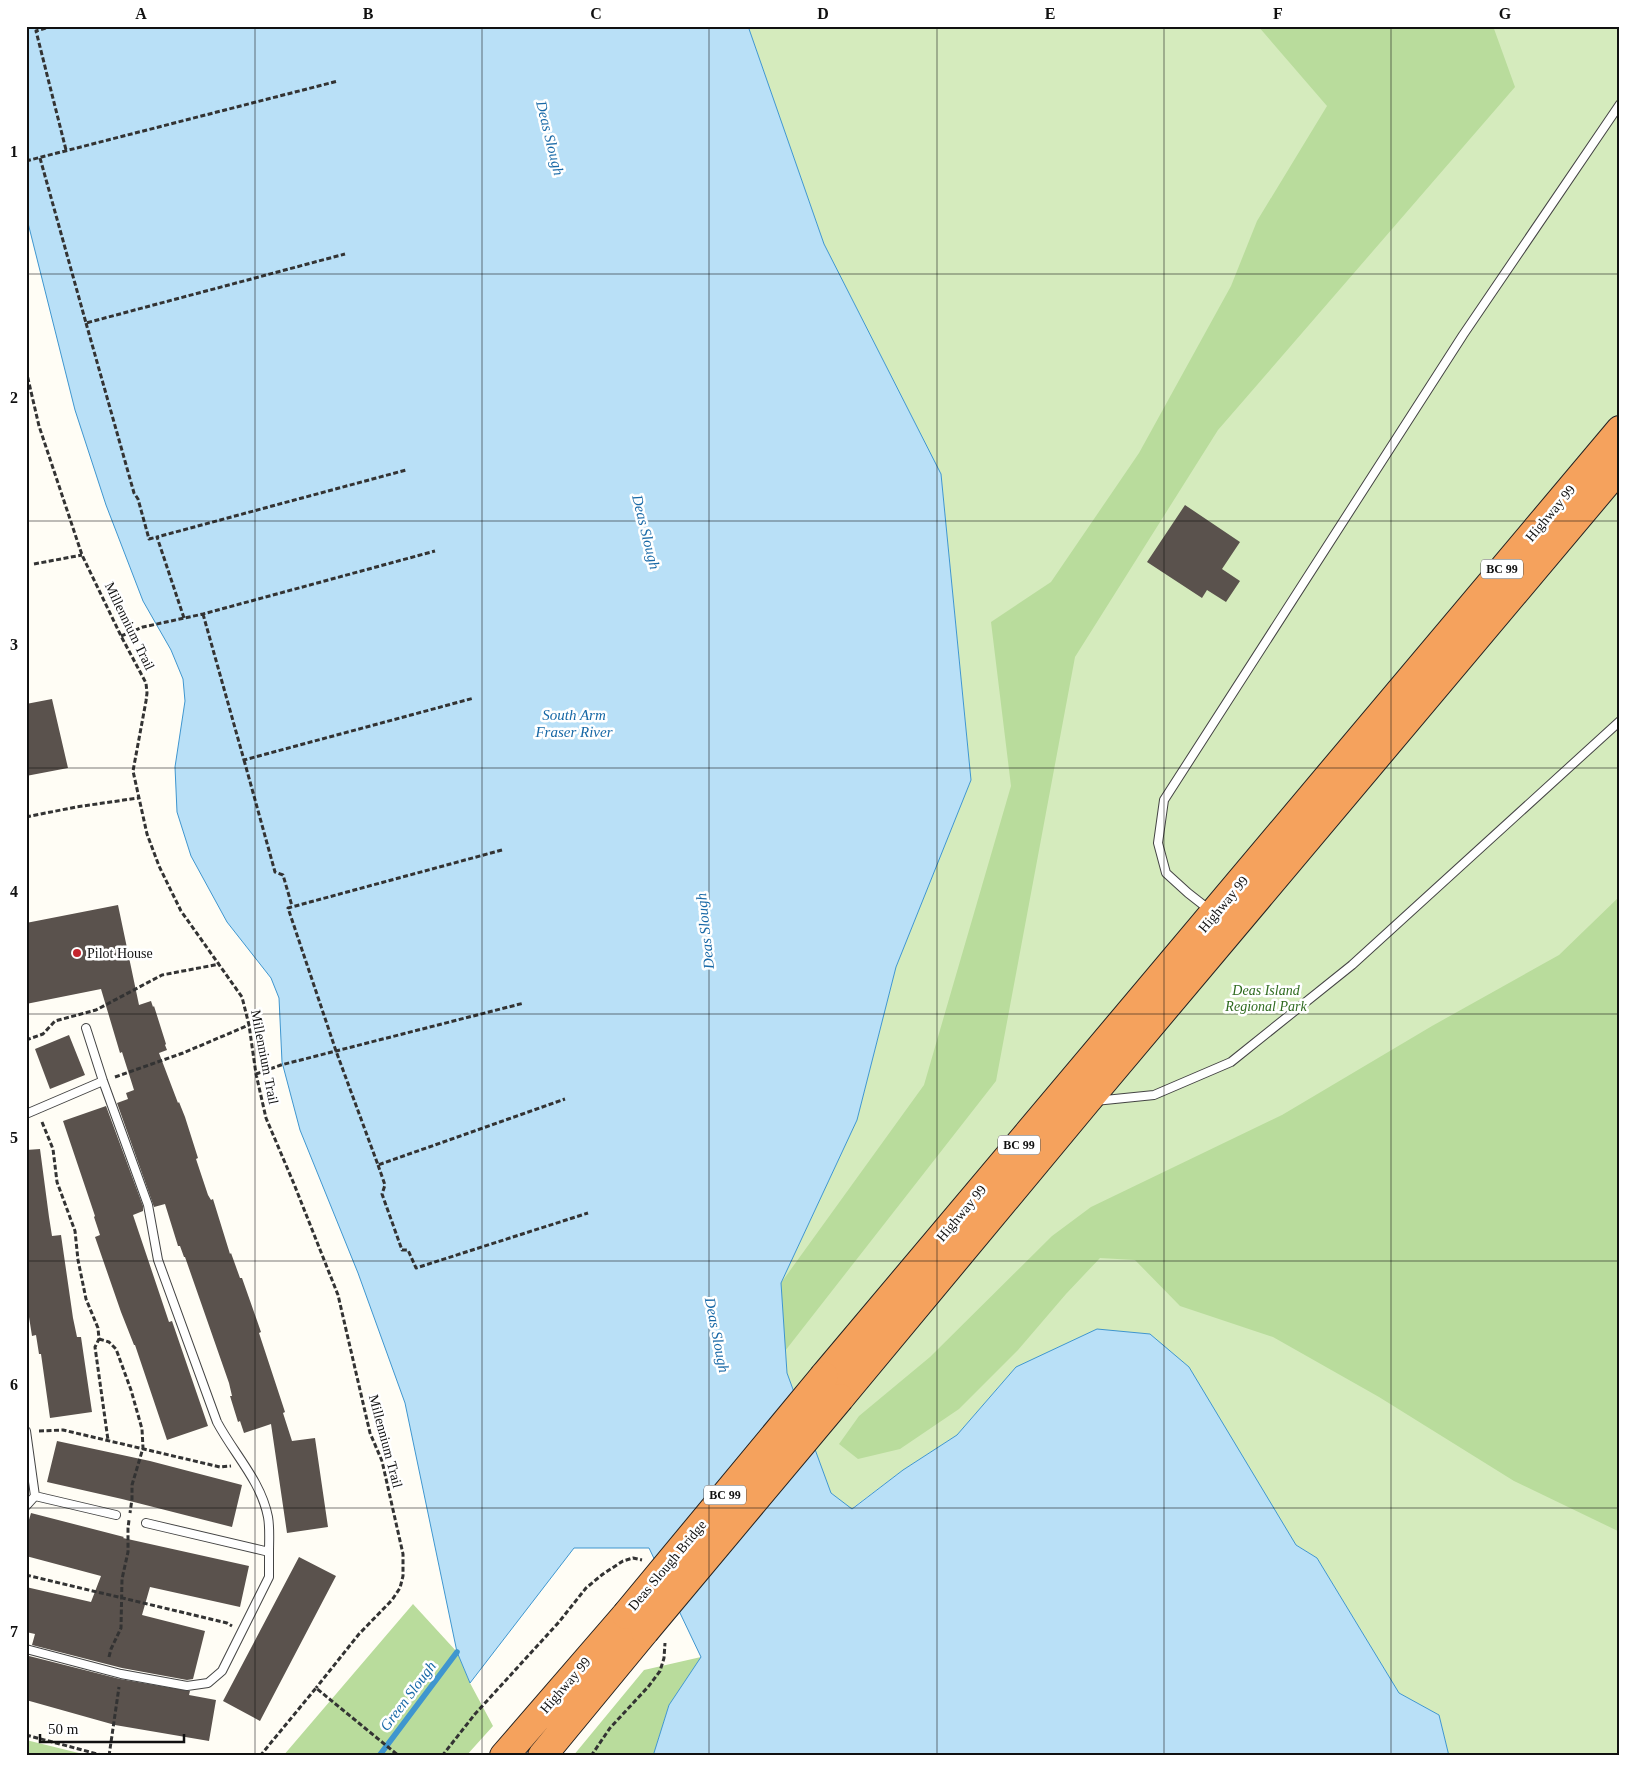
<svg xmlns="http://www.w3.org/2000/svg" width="1646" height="1782" viewBox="0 0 1646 1782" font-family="'Times New Roman',serif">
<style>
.green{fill:#d5ebbd}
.forest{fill:#b9dc9c}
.water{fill:#b9e0f7;stroke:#3f96cf}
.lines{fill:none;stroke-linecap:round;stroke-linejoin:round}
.stream{stroke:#3f96cf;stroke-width:5.5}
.building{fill:#5a524d}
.service-casing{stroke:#444;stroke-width:10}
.motorway-casing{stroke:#222;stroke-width:30}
.path{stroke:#333;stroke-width:3;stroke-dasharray:5 2.5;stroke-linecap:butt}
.service{stroke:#fff;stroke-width:8}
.motorway{stroke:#f5a25d;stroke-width:28}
.motorway-bridge-casing{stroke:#222;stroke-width:30;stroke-linecap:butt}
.motorway-bridge{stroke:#f5a25d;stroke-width:28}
.grid{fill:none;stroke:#111;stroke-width:1;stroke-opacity:0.55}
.poi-dot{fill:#c4262e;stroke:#fff;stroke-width:2}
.labels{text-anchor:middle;stroke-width:5;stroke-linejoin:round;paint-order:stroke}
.shield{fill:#fff;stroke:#585858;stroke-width:1}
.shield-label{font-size:12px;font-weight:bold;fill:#111}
.street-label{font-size:14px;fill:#111;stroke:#fff}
.poi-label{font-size:14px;fill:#111;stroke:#fff;text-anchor:start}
.park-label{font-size:14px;font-style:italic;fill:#2f6b1f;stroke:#fff}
.water-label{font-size:15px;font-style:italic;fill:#1768a6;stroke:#fff}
.neatline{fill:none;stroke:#111;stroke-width:2}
.grid-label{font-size:16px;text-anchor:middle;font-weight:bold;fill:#111}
</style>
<rect width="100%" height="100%" fill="#fffdf5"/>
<!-- green -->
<path class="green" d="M748,26H1620V1756H1449L1439,1715L1399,1693L1317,1558L1016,1367L957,1435L903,1470L851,1509L831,1493L787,1373L781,1283L857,1120L896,967L971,780L941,474L824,244Z"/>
<!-- forest -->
<path class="forest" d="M1258,26H1493L1515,87L1218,430L1075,657L996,1081L785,1351L781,1283L924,1085L1011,786L991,622L1051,582L1139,453L1231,286L1257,221L1327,106Z
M1620,896V1532L1514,1481L1379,1397L1273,1337L1180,1306L1135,1260L1100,1258L1066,1294L1018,1350L959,1409L900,1449L858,1459L839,1444L859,1416L930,1357L1052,1236L1091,1207L1282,1115L1432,1026L1559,955Z
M413,1604L457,1652L470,1683L493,1726L466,1756H283Z
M701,1657L669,1705L653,1756H573L644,1670Z
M26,1740L91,1756H26Z"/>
<!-- water -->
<path class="water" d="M26,26H748L824,244L941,474L971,780L896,967L857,1120L781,1283L787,1373L831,1493L852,1509L903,1470L957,1435L1016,1367L1097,1329L1150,1334L1189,1367L1296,1545L1317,1558L1399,1693L1439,1715L1449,1756H653L669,1705L701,1657L649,1548H574L470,1683L457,1652L405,1403L358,1273L300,1130L282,1062L279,998L271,978L227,922L191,856L177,812L175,767L185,701L183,679L171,650L143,601L106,505L75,410L26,215Z"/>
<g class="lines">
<!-- stream -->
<path class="stream" d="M379,1756L457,1652"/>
</g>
<!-- building -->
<path class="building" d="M1185,505L1240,542L1222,569L1240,581L1226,602L1207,590L1202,598L1147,562Z
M52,699L68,768L26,776V704Z
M118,905L139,1005L151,1001L153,1007L154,1006L166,1044L165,1045L167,1050L159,1053L178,1103L179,1102L185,1117L198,1158L196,1159L208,1195L211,1200L213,1199L230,1254L231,1253L240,1278H242L261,1332L259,1333L285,1412L283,1413L292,1441L315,1438L328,1527L287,1533L271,1424L244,1433L240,1421L238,1422L230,1396H232L229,1383L185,1257H184L180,1246H178L165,1204L154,1207L117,1103L128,1099L126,1093L134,1090L122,1052L120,1053L101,989L26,1004V923Z
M69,1035L85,1075L50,1089L35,1049Z
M106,1106L143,1206V1211L133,1215L169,1322L172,1321L208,1426L167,1440L135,1345H134L121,1312L95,1237L100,1235L94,1217L95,1216L63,1121Z
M40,1149L49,1217L52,1236L61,1235L73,1318L77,1337H81L92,1412L50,1418L41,1354H39L36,1335L32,1336L26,1298V1150Z
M57,1441L150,1461L242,1485L232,1527L122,1499L47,1482Z
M31,1513L124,1537L123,1538L249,1566L240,1607L150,1587L142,1615L205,1631L193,1679L187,1680L122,1668L32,1645L35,1634L26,1632V1587L91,1602L101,1576L26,1556V1530Z
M299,1557L336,1576L260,1721L223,1701Z
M29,1656L120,1679L190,1691L189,1695L216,1700L209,1741L115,1725L26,1700V1665Z"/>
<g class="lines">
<defs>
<path id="service" d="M1211,911L1188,893L1166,873L1158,843L1164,800L1463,335L1620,104
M86,1028L103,1081L148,1205L158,1260L217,1422C234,1454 261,1481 268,1517C270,1528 269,1541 269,1552
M1095,1101L1154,1095L1231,1062L1352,965L1620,721
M26,1114L103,1081
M26,1431L35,1496L26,1506
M35,1496L116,1515
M26,1649L121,1674L187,1686L208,1683L222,1671L269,1577V1552L146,1523"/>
<path id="motorway" d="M824,1376L1620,430
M840,1398L1086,1102L1620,467
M504,1756L626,1615
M542,1756L645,1631"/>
</defs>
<!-- service casing -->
<use href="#service" class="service-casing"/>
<!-- motorway casing -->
<use href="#motorway" class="motorway-casing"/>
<!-- path -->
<path class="path" d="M53,26L36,31L66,150
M40,158L86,323L345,254
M26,161L338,81
M86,323L134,493L138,499L149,539L157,537
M26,370L39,426L82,555L121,636L146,683L147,693L146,701L133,771L147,834L159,866L181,911L242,997L249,1025L256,1074L266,1118L294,1184L338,1295L370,1433L382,1461L403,1554V1576L400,1588L392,1600L359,1634L316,1688
M34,564L82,555
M203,614L244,760L474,698
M184,618L157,537L406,470
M121,636L143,627L203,614L435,551
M244,760L275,872L283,875L292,906
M26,817L76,807L138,798
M502,850L288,908L336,1051L378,1165L565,1099
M26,1040L43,1034L55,1021L96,1010L162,975L220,964
M256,1074L281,1065L524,1003
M115,1077L183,1053L249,1025
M42,1122L53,1149L57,1182L75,1231L78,1260L86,1299L98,1328L99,1339L95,1347L108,1440
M378,1165L385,1185L382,1194L402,1250H408L416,1268L588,1213
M99,1339L109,1342L116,1349L131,1390L142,1429L143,1448L132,1485V1499L130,1513
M39,1431L63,1430L220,1467L231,1466
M26,1575L227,1623L232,1626
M109,1657L111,1649L121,1628L122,1579L128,1552V1528L129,1520
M26,1735L105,1756
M109,1756L119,1687
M260,1756L316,1688L399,1756
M442,1756L475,1714L559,1622L586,1588L603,1574L623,1561L633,1558L642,1560
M591,1756L610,1728L648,1687L660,1671L664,1658L665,1643"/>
<!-- service -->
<use href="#service" class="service"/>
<!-- motorway -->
<use href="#motorway" class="motorway"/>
<defs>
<path id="motorway-bridge" d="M626,1615L824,1376
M645,1631L840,1398"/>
</defs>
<!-- motorway-bridge casing -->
<use href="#motorway-bridge" class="motorway-bridge-casing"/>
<!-- motorway-bridge -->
<use href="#motorway-bridge" class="motorway-bridge"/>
</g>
<!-- grid -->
<path class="grid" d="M255,26V1756M482,26V1756M709,26V1756M937,26V1756M1164,26V1756M1391,26V1756M26,274H1620M26,521H1620M26,768H1620M26,1014H1620M26,1261H1620M26,1508H1620"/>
<!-- markers -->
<circle class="poi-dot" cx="77" cy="953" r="5"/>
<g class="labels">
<!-- shield labels -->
<g class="shield">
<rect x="1481" y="559.5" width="42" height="19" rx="4"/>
<rect x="998" y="1135.5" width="42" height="19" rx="4"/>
<rect x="704" y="1485.5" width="42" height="19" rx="4"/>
</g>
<g class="shield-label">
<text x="1502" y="573">BC 99</text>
<text x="1019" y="1149">BC 99</text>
<text x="725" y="1499">BC 99</text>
</g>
<!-- street labels -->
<g class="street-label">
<text transform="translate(1550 513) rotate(-50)" y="5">Highway 99</text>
<text transform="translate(130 626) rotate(64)" y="5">Millennium Trail</text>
<text transform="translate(1223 904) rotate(-50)" y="5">Highway 99</text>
<text transform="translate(265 1057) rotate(79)" y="5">Millennium Trail</text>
<text transform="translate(961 1213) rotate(-50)" y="5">Highway 99</text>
<text transform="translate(386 1441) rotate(75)" y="5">Millennium Trail</text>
<text transform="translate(667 1565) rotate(-50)" y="5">Deas Slough Bridge</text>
<text transform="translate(565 1685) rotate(-49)" y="5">Highway 99</text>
</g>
<!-- poi labels -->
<g class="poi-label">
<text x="87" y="958">Pilot House</text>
</g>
<!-- park labels -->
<g class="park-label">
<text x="1266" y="995">Deas Island<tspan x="1266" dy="16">Regional Park</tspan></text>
</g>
<!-- water labels -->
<g class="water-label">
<text transform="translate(550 138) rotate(76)" y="5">Deas Slough</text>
<text transform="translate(646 532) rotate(76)" y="5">Deas Slough</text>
<text x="574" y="720">South Arm<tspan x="574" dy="17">Fraser River</tspan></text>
<text transform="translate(705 931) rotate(-96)" y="5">Deas Slough</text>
<text transform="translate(717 1335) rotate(79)" y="5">Deas Slough</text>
<text transform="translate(408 1696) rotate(-53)" y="5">Green Slough</text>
</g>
</g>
<!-- border -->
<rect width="1646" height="1782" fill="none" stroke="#ffffff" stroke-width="55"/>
<!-- scale -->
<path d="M40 1734v8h144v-8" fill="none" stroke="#111111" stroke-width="2.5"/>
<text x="48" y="1734" font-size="15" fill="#111111" stroke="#ffffff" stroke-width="4" paint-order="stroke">50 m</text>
<rect x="28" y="28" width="1590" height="1726" class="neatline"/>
<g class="grid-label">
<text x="141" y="19">A</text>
<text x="368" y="19">B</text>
<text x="596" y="19">C</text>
<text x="823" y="19">D</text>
<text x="1050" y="19">E</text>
<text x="1278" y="19">F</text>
<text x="1505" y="19">G</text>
<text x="14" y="157">1</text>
<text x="14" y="403">2</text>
<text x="14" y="650">3</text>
<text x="14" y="897">4</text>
<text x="14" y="1143">5</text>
<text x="14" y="1390">6</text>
<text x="14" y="1637">7</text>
</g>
</svg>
